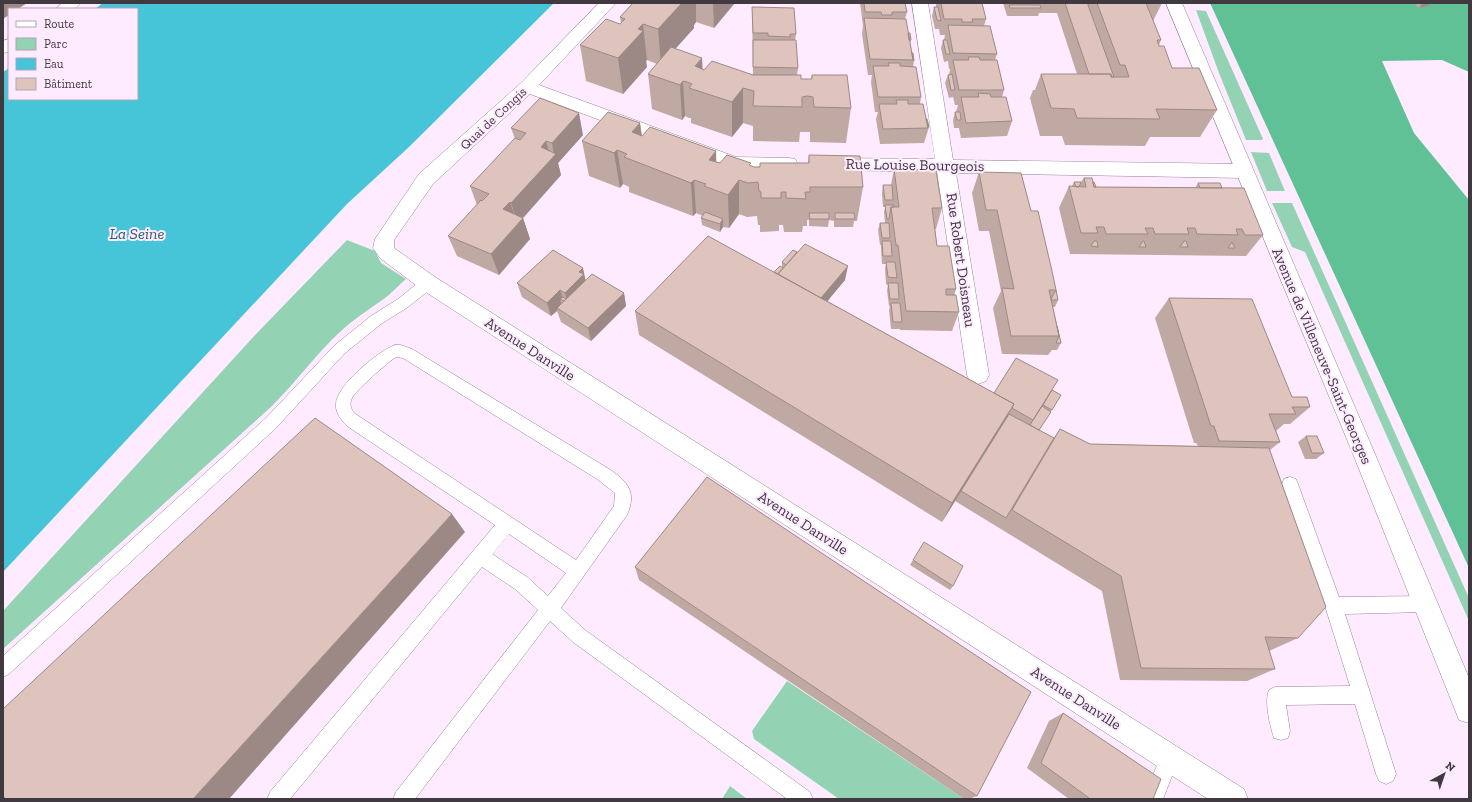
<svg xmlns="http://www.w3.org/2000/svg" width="1472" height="802" viewBox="0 0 1472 802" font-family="'Zilla Slab',serif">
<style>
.green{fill:#93d3b4}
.forest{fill:#61c196}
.water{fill:#46c5d8}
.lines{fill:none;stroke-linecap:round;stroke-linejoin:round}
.lane-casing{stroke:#958596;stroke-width:1}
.street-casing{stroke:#958596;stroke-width:1}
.secondary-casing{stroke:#958596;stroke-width:1}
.lane{fill:#fff;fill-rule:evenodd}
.street{fill:#fff;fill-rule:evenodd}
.secondary{fill:#fff;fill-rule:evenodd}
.wall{fill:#c0a9a3}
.shaded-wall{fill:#9c8985}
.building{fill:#dfc4be;stroke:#9c8985}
.labels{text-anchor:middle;stroke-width:4;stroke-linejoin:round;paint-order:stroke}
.far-street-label{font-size:13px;fill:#403940;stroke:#feebff}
.street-label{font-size:15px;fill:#403940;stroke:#feebff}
.water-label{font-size:16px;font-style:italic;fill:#2a5e66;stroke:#feebff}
</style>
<rect width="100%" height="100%" fill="#feebff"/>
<!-- green -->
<path class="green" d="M1196,10L1206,11L1263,139L1262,140H1246L1219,73Z
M1251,152L1269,153L1285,191H1267Z
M1272,203H1292L1469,598V621L1305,252L1292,247Z
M347,240L375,251L381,263L406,279C397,287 388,297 378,303C365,312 353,320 341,331C316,354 296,382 272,406L3,649V611L257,333Z
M787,681L964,799H839L754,739L752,731Z
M730,786L747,799H722Z"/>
<!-- forest -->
<path class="forest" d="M1210,3H1469V72L1442,60L1382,61L1414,133L1469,200V568Z"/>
<!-- water -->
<path class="water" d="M103,3H554L409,147L347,204L3,572V72L9,68V99H137V9H95Z"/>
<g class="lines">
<defs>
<path id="lane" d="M428,278L433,279L435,283L433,287L408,307L381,324L345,353L276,428L9,674L3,677V656L266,418L335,345L371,316L398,299L423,279Z
M395,345H401L412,349L609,469C628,482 637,492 627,515L561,608L585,630L810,792L813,799H787L573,642L550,621L415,799H393L396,792L538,610L515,589L482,567L290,799H267L270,792L495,525L347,426C341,420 335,412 336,404C336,386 378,351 395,345ZM396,357L403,358L597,479L615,493L614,506L576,560L354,413C351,409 349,404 352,398C357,389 387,363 396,357ZM509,534L566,573L548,596L527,577L492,554Z
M1290,477L1296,479L1298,484L1339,597L1425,596L1431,598L1434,604L1431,610L1425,612L1345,614L1396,774L1393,781L1386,784L1379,781L1376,774L1355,704L1286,705L1290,731L1288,738L1281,740L1274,738C1270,726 1264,701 1269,690L1275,687L1350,686L1325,606L1282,484L1284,479Z
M1170,749L1177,751L1179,758L1163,799H1143L1163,751Z"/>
<path id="street" d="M62,3H81L75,9H56Z
M599,3H616L539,85L736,157L789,158L795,159L798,164L795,169L789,170L735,169L729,168L530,94L433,184L394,240V248L435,277L1244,789L1248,799H1208L421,289L380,258L373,248L375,239L419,174L521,83Z
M912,3H928L953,160L1244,164L1250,166L1253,171L1250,176L1244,178L956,173L989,375L986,381L978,384L970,381L967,375L937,172L831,170L825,169L822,164L825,159L831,158L935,159Z
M9,39V52L3,53V41Z"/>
<path id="secondary" d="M1166,3H1182L1375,454L1469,678V723L1459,720L1353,454Z"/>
</defs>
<!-- lane casing -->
<use href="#lane" class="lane-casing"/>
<!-- street casing -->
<use href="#street" class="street-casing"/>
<!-- secondary casing -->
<use href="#secondary" class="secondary-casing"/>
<!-- lane -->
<use href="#lane" class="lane"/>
<!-- street -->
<use href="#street" class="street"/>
<!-- secondary -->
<use href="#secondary" class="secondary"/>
</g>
<!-- wall -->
<path class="wall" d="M633,3H734V4L714,28L696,22L694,25V28L675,49L703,69L753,75L752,7L796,34L795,40L798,68L797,75L801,79H811L812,75L851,108L846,143L810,142V132H800L799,142L753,141V126L743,123L732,137L691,123V118H689L685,116L682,120L652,109L648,74L657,64L647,60L646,61L647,67L623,94L586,81L580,45L620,24L621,23L620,17Z
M860,3H905L907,12L905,19L908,33L911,40L910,43L912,53L914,61L913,67L921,97L920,104L926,119L929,127L924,143L880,144L876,119L878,112H875L871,82L872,75H868L862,34L863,26Z
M934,3H982L986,19L984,26L997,54L995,60L1004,90L1002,97L1012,121L1007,136L961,138L959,128H954L953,120L955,112H956L958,105H955L953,97L949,98L945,83L948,75H949L950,69H949L948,61L944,62L941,48L943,40H944L945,35H940L939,29H935L932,16L934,7H936V4H934Z
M1003,3H1162L1153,21L1161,40L1159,45L1172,68L1217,110L1200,137H1150L1145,146L1065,145L1062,136H1040L1030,98L1033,90H1035L1041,74H1077L1057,13H1039L1038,16H1007Z
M1414,3H1430L1428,6L1419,8Z
M640,123L642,135L716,151V162L720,163L750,166L754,167L808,163L809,155L863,187L857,221H854L853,227H834V221L829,220L828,227L809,226V220H807V226H803L802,232H784L783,225H779V231L760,232V225H758L757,216L747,217L739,214L729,228L723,227L720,232L702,225L701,218L703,216L696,213L693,216L629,192V187L623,184L620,188L589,176L582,141Z
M511,128L583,135L558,163L561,175L523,218L530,239L499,275L457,256L448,236L477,205L470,186L515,139Z
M894,169L942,208L936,229H935L937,246L956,289L954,295L959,312L952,331L900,330V329H891L889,310L890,306H889L887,290L888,285L886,284L885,269L886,264H882L881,249V245H880L878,230L880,223H885L884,212L885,207H883L882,193L883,185H891Z
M979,172L1031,211H1038L1058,300L1055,307H1053L1061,343L1057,350H1052L1048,355L1002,354L993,308L1001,291L989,231H979L972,193Z
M1084,178L1093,182L1096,187L1195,188L1198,183L1222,188L1263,235L1246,256L1070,254L1059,208L1069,186H1072L1074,182H1081Z
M782,262L845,280L827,301L994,393L1052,390V410L1039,430L1054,438L1060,429L1090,444L1198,446L1196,443H1194L1155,318L1169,298L1292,397L1310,407L1290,424H1284L1276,431L1280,442L1270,450L1298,638L1269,651L1275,669L1247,681L1120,680L1102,591L955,501L957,498L942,522L639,335L635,311L774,272L782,267Z
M586,280L624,293L626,306L591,341L561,322L557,311L551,316L522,297L517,283Z
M1306,436L1324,453L1316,459H1305L1298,442Z
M913,560L953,586L950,590L910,565Z
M635,567L977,796L969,799H964L639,580Z
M1063,713L1153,799H1069L1027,768L1049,721Z"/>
<!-- shaded-wall -->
<path class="shaded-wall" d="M3,3H27L18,9H9V15L3,19Z
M682,3H696V22L694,25V28L661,65L658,29Z
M713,3H734V4L714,28Z
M1422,3H1430L1428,6L1419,8Z
M643,24L647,60L646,61L647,67L623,94L618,58L638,29Z
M702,58L704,93L695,66Z
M683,81L685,116L682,120L680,85Z
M743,88V123L732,137V102Z
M579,113L583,135L558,163L561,175L523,218L530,239L499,275L491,254L518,224L511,203L541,147L546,141L551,159L554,155L552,143Z
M640,123L644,158L632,132Z
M617,150L623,184L620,188L614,153Z
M716,151L717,185L709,160Z
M694,180L696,213L693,216L691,183Z
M739,180V214L729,228L728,195Z
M510,202L517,223L503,209Z
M723,219V227L720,232V224Z
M848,266L845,280L816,315L818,301Z
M583,268L586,282L568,305L565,293L579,272Z
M560,290L564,301L560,299L562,306L557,308V311L551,316L547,303Z
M624,293L626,306L591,341L588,328Z
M1014,404L1002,426L942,522L952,503Z
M452,514L465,532L229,799H193Z"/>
<!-- building -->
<path class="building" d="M633,3H682L658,29L643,24L638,29L643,31L618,58L580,45L606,19L620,24L625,19L620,17Z
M864,3H905L907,12H892V15H882L881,12H865Z
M941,3H982L986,19H972L973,22H962V19H944Z
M1065,3H1088V5L1114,77H1111V74H1089Z
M1097,3H1146L1161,40H1157L1159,46H1164L1172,68H1199L1217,110L1156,109L1160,119L1077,118L1074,109L1051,108L1041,74H1111V77H1129L1125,65H1120Z
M1009,5H1040L1041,8H1010Z
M752,7L794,8L796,34H790V37L768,36V33H753Z
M934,7H938L941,21L937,20Z
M864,18L906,19L913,60L870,59Z
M948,25L990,26L997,54L953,53Z
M908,33H910L911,40H909Z
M753,40H796L798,68L753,67Z
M943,40H947L950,54H946Z
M671,47L702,58L695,66L704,70L712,61L753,75H801V79H812V75H847L851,108L814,107L813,97L807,96L802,97V107L753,106L754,91L743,88L732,102L689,88L692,84L687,82L683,81L680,85L648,74Z
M912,53H913L914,61L913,60Z
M968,57H979L980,60H997L1004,90H959L953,60H969Z
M888,63H900V66L916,67L921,97H878L873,66H889Z
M952,74L955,90H951L948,75Z
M978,93L990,94L991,97H1006L1012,121L966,123L961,97H979Z
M540,98L579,113L552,143L546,141L541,147L556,154L511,203L510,202L503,209L523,218L491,254L448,236L481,200L482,201L489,194L470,186L515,138L520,140L526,133L511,128Z
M896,100H908V104H923L928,128L883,129L879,104H897Z
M608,112L640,123L632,132L642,136L650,127L716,151L709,160L720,163L727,155L751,163L749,165L754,167H760V163H809V155L860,156L863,187H810V192H805L806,199L786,198V192H781V198H761V192L759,191L758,182L748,183L739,180L728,195L704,186L706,184L694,180L691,183L624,157L627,154L617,150L614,153L582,141Z
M955,112H960L961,120H957Z
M926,119H927L929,127H928Z
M894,169L936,170L942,208H932L937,246H949L956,289H946V295H956L959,312L906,311L898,245H896L891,207H899Z
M979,172L1021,173L1031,211H1038L1052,271L1056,290H1049L1059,336H1011L1002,288L1014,289L997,210H986Z
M1084,178H1092L1094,187L1244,188L1263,235H1245L1242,229H1236L1238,235L1197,234L1195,228H1187L1189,234H1155L1153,228H1145L1148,234H1106L1104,227H1096L1098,233H1081L1069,186L1086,187Z
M1074,182H1081L1079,187H1076Z
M1093,182H1094L1096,187H1094Z
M1198,183H1220L1222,188H1200Z
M883,185H892L893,200H885Z
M885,205H894V207H891L889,219H887Z
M705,212L723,219L720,224L701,218Z
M809,213H829V219H810Z
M835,213H854L855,219H835Z
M880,223H889L890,238H882Z
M708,236L1014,404L952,503L635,311Z
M882,241H891L892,256H883Z
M1094,241H1097L1098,247L1091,246Z
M1143,241H1144L1146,247H1139Z
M1184,241H1186L1188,247H1180Z
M1232,242L1235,248H1228Z
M805,244L848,266L821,298L778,274Z
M553,250L583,268L579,272L584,274L565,293L560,290L547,303L517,283Z
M793,250L797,252L786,265L782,262Z
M886,262H895L897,278L888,277Z
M780,266L783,268L778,274L774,272Z
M592,274L624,293L588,328L557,308Z
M888,283H898L899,299H890Z
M1056,290L1058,300H1051V299Z
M563,297L566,299L564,301L560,299Z
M1169,298L1252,299L1292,397H1307L1310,407H1292L1296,414H1269L1280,442L1219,441L1214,426H1211Z
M891,303H900L902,322H893Z
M1057,326L1061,343H1056L1059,336Z
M1016,358L1058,380L1033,420L1012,408L1014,404L994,393Z
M1052,390L1061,395L1052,410L1043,405Z
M1042,406L1051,412L1039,430L1030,425Z
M1009,414L1054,438L1006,518L961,491Z
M315,418L452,514L193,799H6L3,796V709Z
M1060,429L1090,444L1269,448L1326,607L1298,638L1265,637L1275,669L1141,668L1121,576L1012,510Z
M1306,436H1317L1324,453H1312Z
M707,477L1031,692L977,796L635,567Z
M924,542L963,566L953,586L913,560Z
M1063,713L1161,779L1153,799H1089V798L1041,763Z"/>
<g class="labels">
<!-- far-street labels -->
<g class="far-street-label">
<text transform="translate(493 118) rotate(-43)" y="5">Quai de Congis</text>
</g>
<!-- street labels -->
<g class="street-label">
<text transform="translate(915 165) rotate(1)" y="5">Rue Louise Bourgeois</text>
<text transform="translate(961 260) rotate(82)" y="5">Rue Robert Doisneau</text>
<text transform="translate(530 349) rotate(33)" y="5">Avenue Danville</text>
<text transform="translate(1322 356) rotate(67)" y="5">Avenue de Villeneuve-Saint-Georges</text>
<text transform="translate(803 523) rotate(33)" y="5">Avenue Danville</text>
<text transform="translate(1076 698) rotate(33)" y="5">Avenue Danville</text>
</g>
<!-- water labels -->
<g class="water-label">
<text x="137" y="239">La Seine</text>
</g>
</g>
<!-- border -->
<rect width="1472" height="802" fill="none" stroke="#403940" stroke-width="8"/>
<!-- legend -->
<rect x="8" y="8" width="130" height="92" fill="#feebff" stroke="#b2a4b3"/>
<rect x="16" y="21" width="20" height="6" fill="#ffffff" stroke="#b2a4b3"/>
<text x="44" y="28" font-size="12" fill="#403940">Route</text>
<rect x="16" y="38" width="20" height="12" fill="#93d3b4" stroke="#b2a4b3"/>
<text x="44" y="48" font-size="12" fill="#403940">Parc</text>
<rect x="16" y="58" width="20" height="12" fill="#46c5d8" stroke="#b2a4b3"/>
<text x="44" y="68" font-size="12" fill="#403940">Eau</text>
<rect x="16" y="78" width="20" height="12" fill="#dfc4be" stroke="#b2a4b3"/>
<text x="44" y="88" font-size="12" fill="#403940">Bâtiment</text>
<!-- north arrow -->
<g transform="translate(1444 774) rotate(40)" stroke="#feebff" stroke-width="3" paint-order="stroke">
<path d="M0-3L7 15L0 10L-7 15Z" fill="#403940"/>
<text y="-6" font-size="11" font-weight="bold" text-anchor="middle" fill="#403940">N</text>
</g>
</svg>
